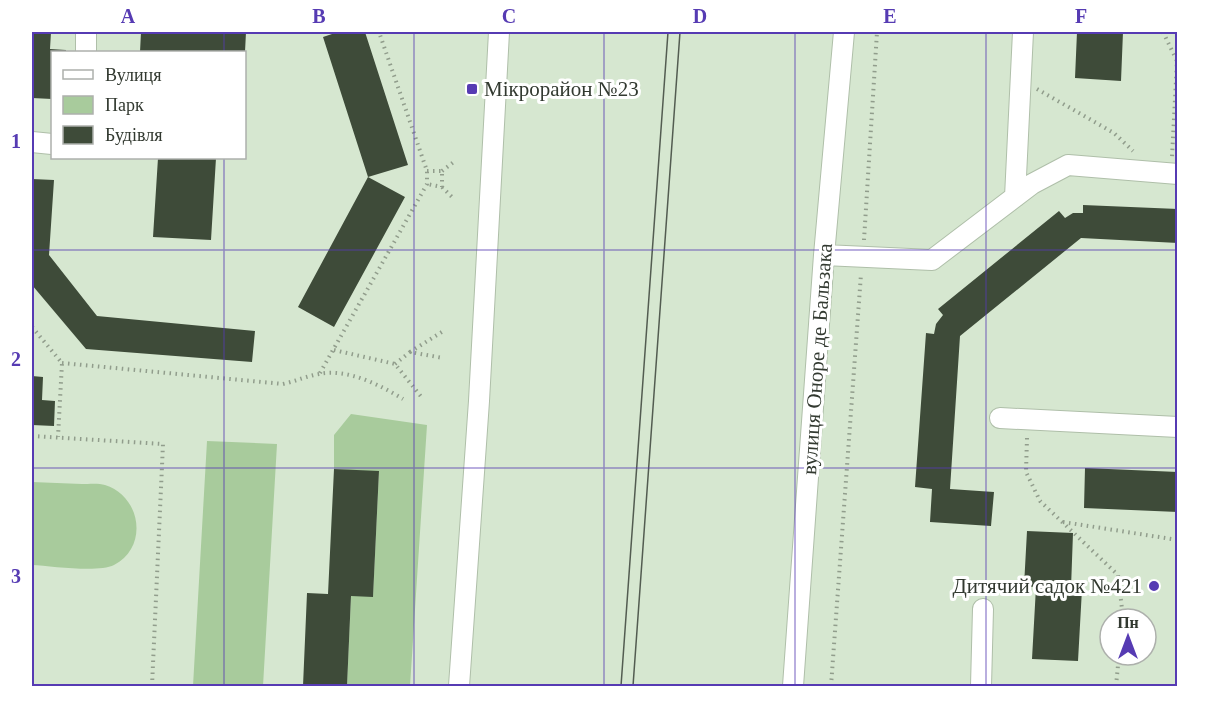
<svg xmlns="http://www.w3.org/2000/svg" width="1209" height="718" viewBox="0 0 1209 718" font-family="'Times New Roman',serif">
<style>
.green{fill:#a8cb9c}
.building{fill:#3e4b39}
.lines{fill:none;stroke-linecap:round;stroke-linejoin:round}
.minor-casing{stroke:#afbfa9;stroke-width:22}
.path{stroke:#919d8c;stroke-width:4;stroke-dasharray:1.5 4.5;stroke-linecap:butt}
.minor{stroke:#fff;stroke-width:20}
.tram{stroke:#535c51;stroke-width:1.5}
.grid{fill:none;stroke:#563bb3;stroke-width:1.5;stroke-opacity:0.55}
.poi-dot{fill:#563bb3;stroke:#fff;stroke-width:2}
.labels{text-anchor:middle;stroke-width:6;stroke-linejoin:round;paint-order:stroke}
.poi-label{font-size:21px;fill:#323930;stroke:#fff;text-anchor:start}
.street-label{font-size:21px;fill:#323930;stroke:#fff}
.neatline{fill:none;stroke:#563bb3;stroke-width:2}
.grid-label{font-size:20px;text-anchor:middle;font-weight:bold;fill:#563bb3}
</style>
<rect width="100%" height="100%" fill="#d6e7d0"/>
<!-- green -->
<path class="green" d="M351,414L427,425L410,686H347L351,596H373L379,472L334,469V435Z
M207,441L277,444L263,686H193Z
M32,482C48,483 65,483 82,484C89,484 99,483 105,485C141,496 149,547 114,565C98,573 51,566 32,565Z"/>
<!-- building -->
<path class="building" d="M32,32H51L50,49L66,50V52H52V99L32,98Z
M141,32H246L245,52H140Z
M338,32H365L408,165L368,177L323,37Z
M1077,32H1123L1121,81L1075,78Z
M158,158H216L211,240L153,237Z
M368,177L405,197L334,327L298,307Z
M32,179L54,180L49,255L97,316L255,331L252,362L86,349L32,285Z
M1083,205L1178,209V243L1081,238L960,336L950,489L994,492L991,526L930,522L932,489L915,487L926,333L934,334L936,324L943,315L938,309L1059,211L1065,218L1073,213H1083Z
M32,376L43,377L42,400L55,401L54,426L32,425Z
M1085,468L1178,472V512L1084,508Z
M334,469L379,471L373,597L351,596L347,686H303L307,593L328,594Z
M1027,531L1073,533L1071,588L1082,589L1078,661L1032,659L1036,587L1024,586Z"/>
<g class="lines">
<defs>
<path id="minor" d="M86,32V52
M32,142L52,144
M1015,197L1023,32
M824,255L932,260L1032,184L1068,165L1178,174
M1000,418L1178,427
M459,686L479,401L499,32
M793,686L824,255L844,32
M981,686L983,609"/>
</defs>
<!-- minor casing -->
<use href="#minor" class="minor-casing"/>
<!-- path -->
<path class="path" d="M1163,32L1177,61L1172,157
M1037,89L1114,133L1133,151
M427,171H442V187L427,184
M442,171L455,161
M442,187L453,198
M864,240L877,32
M32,327L62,363L58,437
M334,350L395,364L423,399
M410,352L445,330
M62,363L283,384C296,381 307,376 319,374C347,368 380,385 403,399
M395,364L410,352L443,358
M320,373L427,184V171L379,32
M32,436L163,444L152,686
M1027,438L1026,472L1040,501L1118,575L1122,609L1121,619
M1063,522L1178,540
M831,686L861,274
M1116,686L1119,655"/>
<!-- minor -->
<use href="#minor" class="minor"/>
<!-- tram -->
<path class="tram" d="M621,686L668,32
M633,686L680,32"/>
</g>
<!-- grid -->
<path class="grid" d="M224,32V52M414,32V686M604,32V686M795,32V686M986,32V686M224,158V686M32,250H1178M32,468H1178"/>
<!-- markers -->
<g class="poi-dot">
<rect x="466" y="83" width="12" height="12" rx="3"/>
<circle cx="1154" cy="586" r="6"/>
</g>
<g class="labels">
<!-- poi labels -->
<g class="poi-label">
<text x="484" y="96">Мікрорайон №23</text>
<text x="1142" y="593" text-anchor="end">Дитячий садок №421</text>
</g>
<!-- street labels -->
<g class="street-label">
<text transform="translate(817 359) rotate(-86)" y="7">вулиця Оноре де Бальзака</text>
</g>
</g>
<!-- border -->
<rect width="1209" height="718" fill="none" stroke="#ffffff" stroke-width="66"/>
<!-- legend -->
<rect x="51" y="51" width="195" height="108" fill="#ffffff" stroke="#adb0ac" stroke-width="1.5"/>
<rect x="63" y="70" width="30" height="9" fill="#ffffff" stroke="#adb0ac" stroke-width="1.5"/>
<text x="105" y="81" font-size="18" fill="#323930">Вулиця</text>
<rect x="63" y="96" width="30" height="18" fill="#a8cb9c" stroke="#adb0ac" stroke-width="1.5"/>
<text x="105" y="111" font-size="18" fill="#323930">Парк</text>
<rect x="63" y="126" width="30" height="18" fill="#3e4b39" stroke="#adb0ac" stroke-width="1.5"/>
<text x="105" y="141" font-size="18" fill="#323930">Будівля</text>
<!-- north arrow -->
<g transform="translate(1128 637)"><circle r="28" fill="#ffffff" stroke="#adb0ac" stroke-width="1.5"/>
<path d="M0-4.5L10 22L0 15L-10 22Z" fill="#563bb3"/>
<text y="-9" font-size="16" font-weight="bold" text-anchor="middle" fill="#323930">Пн</text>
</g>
<rect x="33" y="33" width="1143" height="652" class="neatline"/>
<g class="grid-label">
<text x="128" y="23">A</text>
<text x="319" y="23">B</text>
<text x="509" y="23">C</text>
<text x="700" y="23">D</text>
<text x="890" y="23">E</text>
<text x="1081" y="23">F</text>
<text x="16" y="148">1</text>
<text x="16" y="366">2</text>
<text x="16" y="583">3</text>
</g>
</svg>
